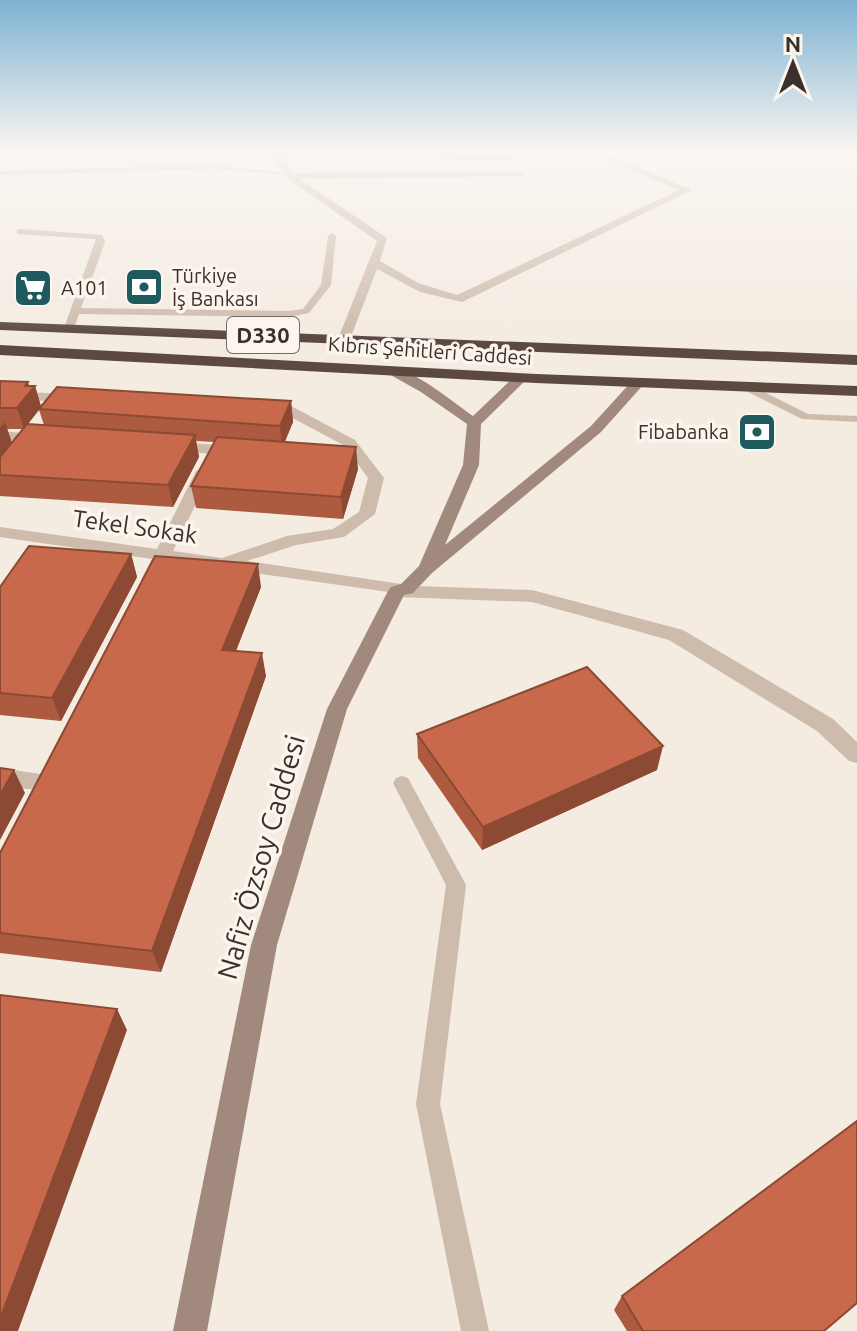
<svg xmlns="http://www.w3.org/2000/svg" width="857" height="1331" viewBox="0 0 857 1331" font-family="Ubuntu,sans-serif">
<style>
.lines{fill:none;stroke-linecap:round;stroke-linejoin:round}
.lane{fill:#cdbbac;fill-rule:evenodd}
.street{fill:#cdbbac;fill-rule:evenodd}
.secondary{fill:#a18a7d;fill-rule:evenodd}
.highway{fill:#5c4a42;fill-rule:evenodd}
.wall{fill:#ac5a40;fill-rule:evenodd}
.shaded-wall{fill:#8c4a34}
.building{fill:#c8694b;stroke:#8c4a34;stroke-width:2}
.labels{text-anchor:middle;stroke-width:7;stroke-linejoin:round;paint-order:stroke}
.far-poi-label{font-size:20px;fill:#3b302b;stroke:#fbf5ee;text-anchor:start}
.far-street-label{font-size:20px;fill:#3b302b;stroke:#fbf5ee}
.shield{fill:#fbf5ee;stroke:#756b66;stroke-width:2}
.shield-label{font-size:22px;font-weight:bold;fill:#3b302b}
.street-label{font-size:24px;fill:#3b302b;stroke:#fbf5ee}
.near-street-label{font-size:28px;fill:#3b302b;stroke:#fbf5ee}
</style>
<rect width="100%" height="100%" fill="#f4ebe1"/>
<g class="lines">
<!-- lane -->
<path class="lane" d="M213,165L291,173L287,175L213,169L0,175V171Z
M20,229L102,235L105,242L81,308L289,311L303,309L321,285L328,236L332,233L336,236L331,285L309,313L289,317L79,314L74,328L69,331L64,328L96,239L17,234V230Z
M744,386H752L808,414L857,416V422L802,419L744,390Z
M402,776L408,778L466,885L440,1104L489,1331H461L416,1104L446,885L393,783L396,778Z"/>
<!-- street -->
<path class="street" d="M275,150H283L282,153L363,151L513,156L510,161L363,157L283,158L293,173L526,171L523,176L300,179L387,238L380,261L418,283L457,295L679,190L583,150H596L692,190L462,302L420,292L377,269L350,339L344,343L338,339L377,241L287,178L273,156Z
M0,390L76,395L83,399L76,403L0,398Z
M268,405L293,407L355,440L384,478L375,514L344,537L296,545L247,561L414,586L532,590L683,630L833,719L857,742V763L849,761L817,731L669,640L532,602L397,597L389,592L168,561L157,582L151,584L142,578L152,559L0,537V527L157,549L196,471L204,466L212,471L173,551L222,558L287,536L333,529L359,512L368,478L345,446L285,414L263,412L261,409Z
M0,431L44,435L51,439L44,443L0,439Z
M172,442L235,446L243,451L235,456L167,450V444Z
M0,768L54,776L57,782L54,788L46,791L0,786Z"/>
<!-- secondary -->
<path class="secondary" d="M387,367C409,365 454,403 473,416L514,377L526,380L481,424L479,465L445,545L591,426L632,381L644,384L601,432L432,573L413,593L404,595L347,709L277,945L207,1331H173L251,945L327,709L388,591L391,587L401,584L419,566L463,465L467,424L421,392L387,373Z"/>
<!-- highway -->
<path class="highway" d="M0,322L857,355V365L0,330Z
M0,345L536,374L857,386V396L536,383L0,355Z"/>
</g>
<!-- wall -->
<path class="wall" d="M0,381L35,386L41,406L291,401L293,422L285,442L358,469L343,519L196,508L191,486L214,442L196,441L199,457L173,507L0,496ZM39,410L44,425L28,424ZM7,429H23L12,443Z
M131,554L137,577L61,721L0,715V587Z
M261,587L236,651L266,676L161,972L0,953V853Z
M417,734L657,770L482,850L418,758Z
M622,1296L824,1331H627L614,1310Z"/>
<!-- shaded-wall -->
<path class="shaded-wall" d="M28,382L31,391L35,386L41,407L24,429L17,408L25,386Z
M291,401L293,422L282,447L280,426Z
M5,422L12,443L0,459V428Z
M195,435L199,457L173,507L168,485Z
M356,447L358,469L343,519L341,497Z
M131,554L137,577L61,721L52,698Z
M258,564L261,587L227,673L222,650Z
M262,653L266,676L161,972L152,951Z
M663,746L657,770L482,850L483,827Z
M14,770L25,793L0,840V795Z
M117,1009L127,1030L18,1331H0V1319Z"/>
<!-- building -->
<path class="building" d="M0,381L28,382L25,386H35L17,408H0Z
M57,387L291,401L280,426L39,409Z
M27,424L195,435L168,485L0,475V457Z
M217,437L356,447L341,497L191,486Z
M29,546L131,554L52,698L0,693V587Z
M155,556L258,564L222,650L262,653L152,951L0,933V853Z
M587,667L663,746L483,827L417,734Z
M0,768L14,770L0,795Z
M0,995L117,1009L0,1319Z
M857,1121V1303L824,1331H643L622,1296Z"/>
<!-- sky -->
<linearGradient id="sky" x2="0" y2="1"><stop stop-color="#7eb2d2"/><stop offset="0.45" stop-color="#faf6f2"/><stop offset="1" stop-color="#faf6f2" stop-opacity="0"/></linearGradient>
<rect width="857" height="337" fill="url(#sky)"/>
<!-- icons -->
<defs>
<symbol id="bank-square" viewBox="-11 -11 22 22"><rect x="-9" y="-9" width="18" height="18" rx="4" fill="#1f5a5e" stroke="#fbf5ee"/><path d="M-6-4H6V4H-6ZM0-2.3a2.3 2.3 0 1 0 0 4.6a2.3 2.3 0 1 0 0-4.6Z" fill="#fff"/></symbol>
<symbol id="supermarket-square" viewBox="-11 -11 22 22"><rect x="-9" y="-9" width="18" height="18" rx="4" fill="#1f5a5e" stroke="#fbf5ee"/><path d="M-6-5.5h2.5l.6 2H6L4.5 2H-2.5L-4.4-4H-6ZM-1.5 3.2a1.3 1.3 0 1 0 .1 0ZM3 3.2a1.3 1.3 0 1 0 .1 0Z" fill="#fff"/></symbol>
</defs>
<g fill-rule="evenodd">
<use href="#bank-square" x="122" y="265" width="44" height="44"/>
<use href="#supermarket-square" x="11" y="266" width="44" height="44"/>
<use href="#bank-square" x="735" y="410" width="44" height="44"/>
</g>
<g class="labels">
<!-- far-poi labels -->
<g class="far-poi-label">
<text x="172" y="283">Türkiye<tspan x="172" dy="23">İş Bankası</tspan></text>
<text x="61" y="295">A101</text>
<text x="729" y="439" text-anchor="end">Fibabanka</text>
</g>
<!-- far-street labels -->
<g class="far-street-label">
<text transform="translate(430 351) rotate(4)" y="7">Kıbrıs Şehitleri Caddesi</text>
</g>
<!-- shield labels -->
<rect class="shield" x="227" y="317" width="72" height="36" rx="6"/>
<g class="shield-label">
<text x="263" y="343">D330</text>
</g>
<!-- street labels -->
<g class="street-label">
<text transform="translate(135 527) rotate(8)" y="8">Tekel Sokak</text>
</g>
<!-- near-street labels -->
<g class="near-street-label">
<text transform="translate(261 857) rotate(-74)" y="10">Nafiz Özsoy Caddesi</text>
</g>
</g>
<!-- north arrow -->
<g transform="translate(793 64)" stroke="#fbf5ee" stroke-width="6" paint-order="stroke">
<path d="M0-6L14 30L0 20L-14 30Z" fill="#3b302b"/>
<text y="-12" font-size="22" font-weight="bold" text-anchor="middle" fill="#3b302b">N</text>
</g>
</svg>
